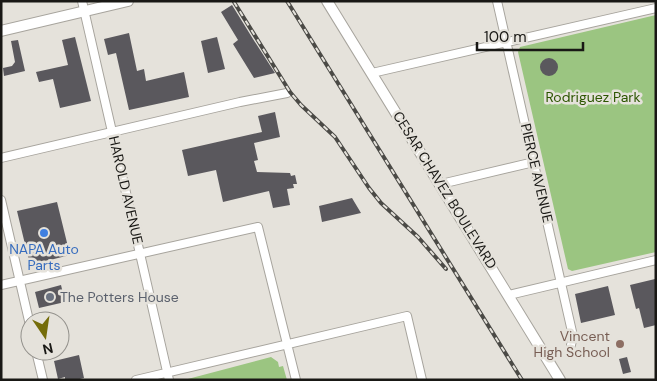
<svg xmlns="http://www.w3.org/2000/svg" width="657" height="381" viewBox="0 0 657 381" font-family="'DM Sans',sans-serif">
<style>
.green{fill:#9bc581}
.building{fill:#5a585d}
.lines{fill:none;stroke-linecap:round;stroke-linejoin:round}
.street-casing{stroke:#a7a49d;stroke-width:10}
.secondary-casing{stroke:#a7a49d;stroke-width:12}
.street{stroke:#fff;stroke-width:8}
.secondary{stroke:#fff;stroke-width:10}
.rail-casing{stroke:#4b4a46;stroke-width:4}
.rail{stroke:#e5e2db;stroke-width:2;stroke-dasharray:5.5;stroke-linecap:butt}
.shop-dot{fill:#3f7fe0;stroke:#e5e2db;stroke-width:2}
.worship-dot{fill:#6b7280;stroke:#e5e2db;stroke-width:2}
.education-dot{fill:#8d6e63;stroke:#e5e2db;stroke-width:2}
.labels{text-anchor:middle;stroke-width:5;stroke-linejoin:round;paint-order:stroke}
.park-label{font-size:14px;fill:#2c5500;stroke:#e5e2db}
.street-label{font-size:14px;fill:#191815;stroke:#e5e2db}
.shop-label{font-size:14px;fill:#366cbe;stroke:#e5e2db}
.worship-label{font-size:14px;fill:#5b616d;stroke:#e5e2db;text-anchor:start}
.education-label{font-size:14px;fill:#785e54;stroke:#e5e2db;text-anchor:end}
</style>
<rect width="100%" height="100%" fill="#e5e2db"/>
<!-- green -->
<path class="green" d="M656,15V252L572,271L568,269L518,52L520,47Z
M271,357L278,362L279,367L283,366L287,380H184Z"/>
<!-- building -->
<path class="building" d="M232,5L253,39L275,73L254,78L233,44L238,40L221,12Z
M129,33L137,71L144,69L146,81L184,72L189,97L129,110L116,53L108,55L104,39Z
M75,37L91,101L60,108L53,79L39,82L36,72L68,65L62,40Z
M217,37L225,69L208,73L201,41Z
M18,40L25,71L4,76L3,68L12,66L15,62L11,41Z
M540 67a9 9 0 1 1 18 0a9 9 0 1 1-18 0Z
M275,112L280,137L254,143L258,160L254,161L257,172L290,173L291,176L295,175L297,184H293L294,188L287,189L290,205L273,208L269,191L223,202L216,170L188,176L182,150L262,132L258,116Z
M352,198L361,213L322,222L319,206Z
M57,202L70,255L30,265L17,211Z
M655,279L656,325L644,328L639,308L636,309L630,285Z
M61,285L65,302L39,308L35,292Z
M608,286L615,315L581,323L575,294Z
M79,355L84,378L76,380H65V377L58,379L54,361Z
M627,357L631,372L623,374L619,359Z"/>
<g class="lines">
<defs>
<path id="street" d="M82,1L169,380
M497,1L573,336L571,345
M372,73L656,8
M1,158L240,102L287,93
M441,184L534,162
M1,200L30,325
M1,285L258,227L296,380
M509,295L656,260
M36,351L43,380
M136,380L407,316L422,380"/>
<path id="secondary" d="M327,1L560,380
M1,31L128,1"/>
</defs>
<!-- street casing -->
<use href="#street" class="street-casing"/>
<!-- secondary casing -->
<use href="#secondary" class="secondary-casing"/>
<!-- street -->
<use href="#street" class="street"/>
<!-- secondary -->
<use href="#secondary" class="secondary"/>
<defs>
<path id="rail" d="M287,1L522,380
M234,2L290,92L301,105L335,137L369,188L381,203L418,237L446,269"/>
</defs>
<!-- rail casing -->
<use href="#rail" class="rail-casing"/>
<!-- rail -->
<use href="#rail" class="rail"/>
</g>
<!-- markers -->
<circle class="shop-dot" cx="44" cy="233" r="5"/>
<circle class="worship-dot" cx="50" cy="297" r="5"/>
<circle class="education-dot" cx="620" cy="344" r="5"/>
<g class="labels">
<!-- park labels -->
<g class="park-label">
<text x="593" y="102">Rodriguez Park</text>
</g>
<!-- street labels -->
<g class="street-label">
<text transform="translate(537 173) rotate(77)" y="5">PIERCE AVENUE</text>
<text transform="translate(126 190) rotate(77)" y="5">HAROLD AVENUE</text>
<text transform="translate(445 190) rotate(58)" y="5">CESAR CHAVEZ BOULEVARD</text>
</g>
<!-- shop labels -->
<g class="shop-label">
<text x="44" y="254">NAPA Auto<tspan x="44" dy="16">Parts</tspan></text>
</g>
<!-- worship labels -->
<g class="worship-label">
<text x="60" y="302">The Potters House</text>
</g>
<!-- education labels -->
<g class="education-label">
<text x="610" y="341">Vincent<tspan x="610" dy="16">High School</tspan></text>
</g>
</g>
<!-- border -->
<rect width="657" height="381" fill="none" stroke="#191815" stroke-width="5"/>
<!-- north arrow -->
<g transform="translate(45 336) rotate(167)"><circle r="24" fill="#e5e2db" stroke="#93918c"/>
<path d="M0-4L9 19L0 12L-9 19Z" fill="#756d0a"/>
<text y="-8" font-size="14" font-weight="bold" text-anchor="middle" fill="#191815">N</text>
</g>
<!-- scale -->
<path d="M477 42v8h106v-8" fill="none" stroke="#191815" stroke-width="2.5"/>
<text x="484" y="42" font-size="15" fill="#191815" stroke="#e5e2db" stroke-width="4" paint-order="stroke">100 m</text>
</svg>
